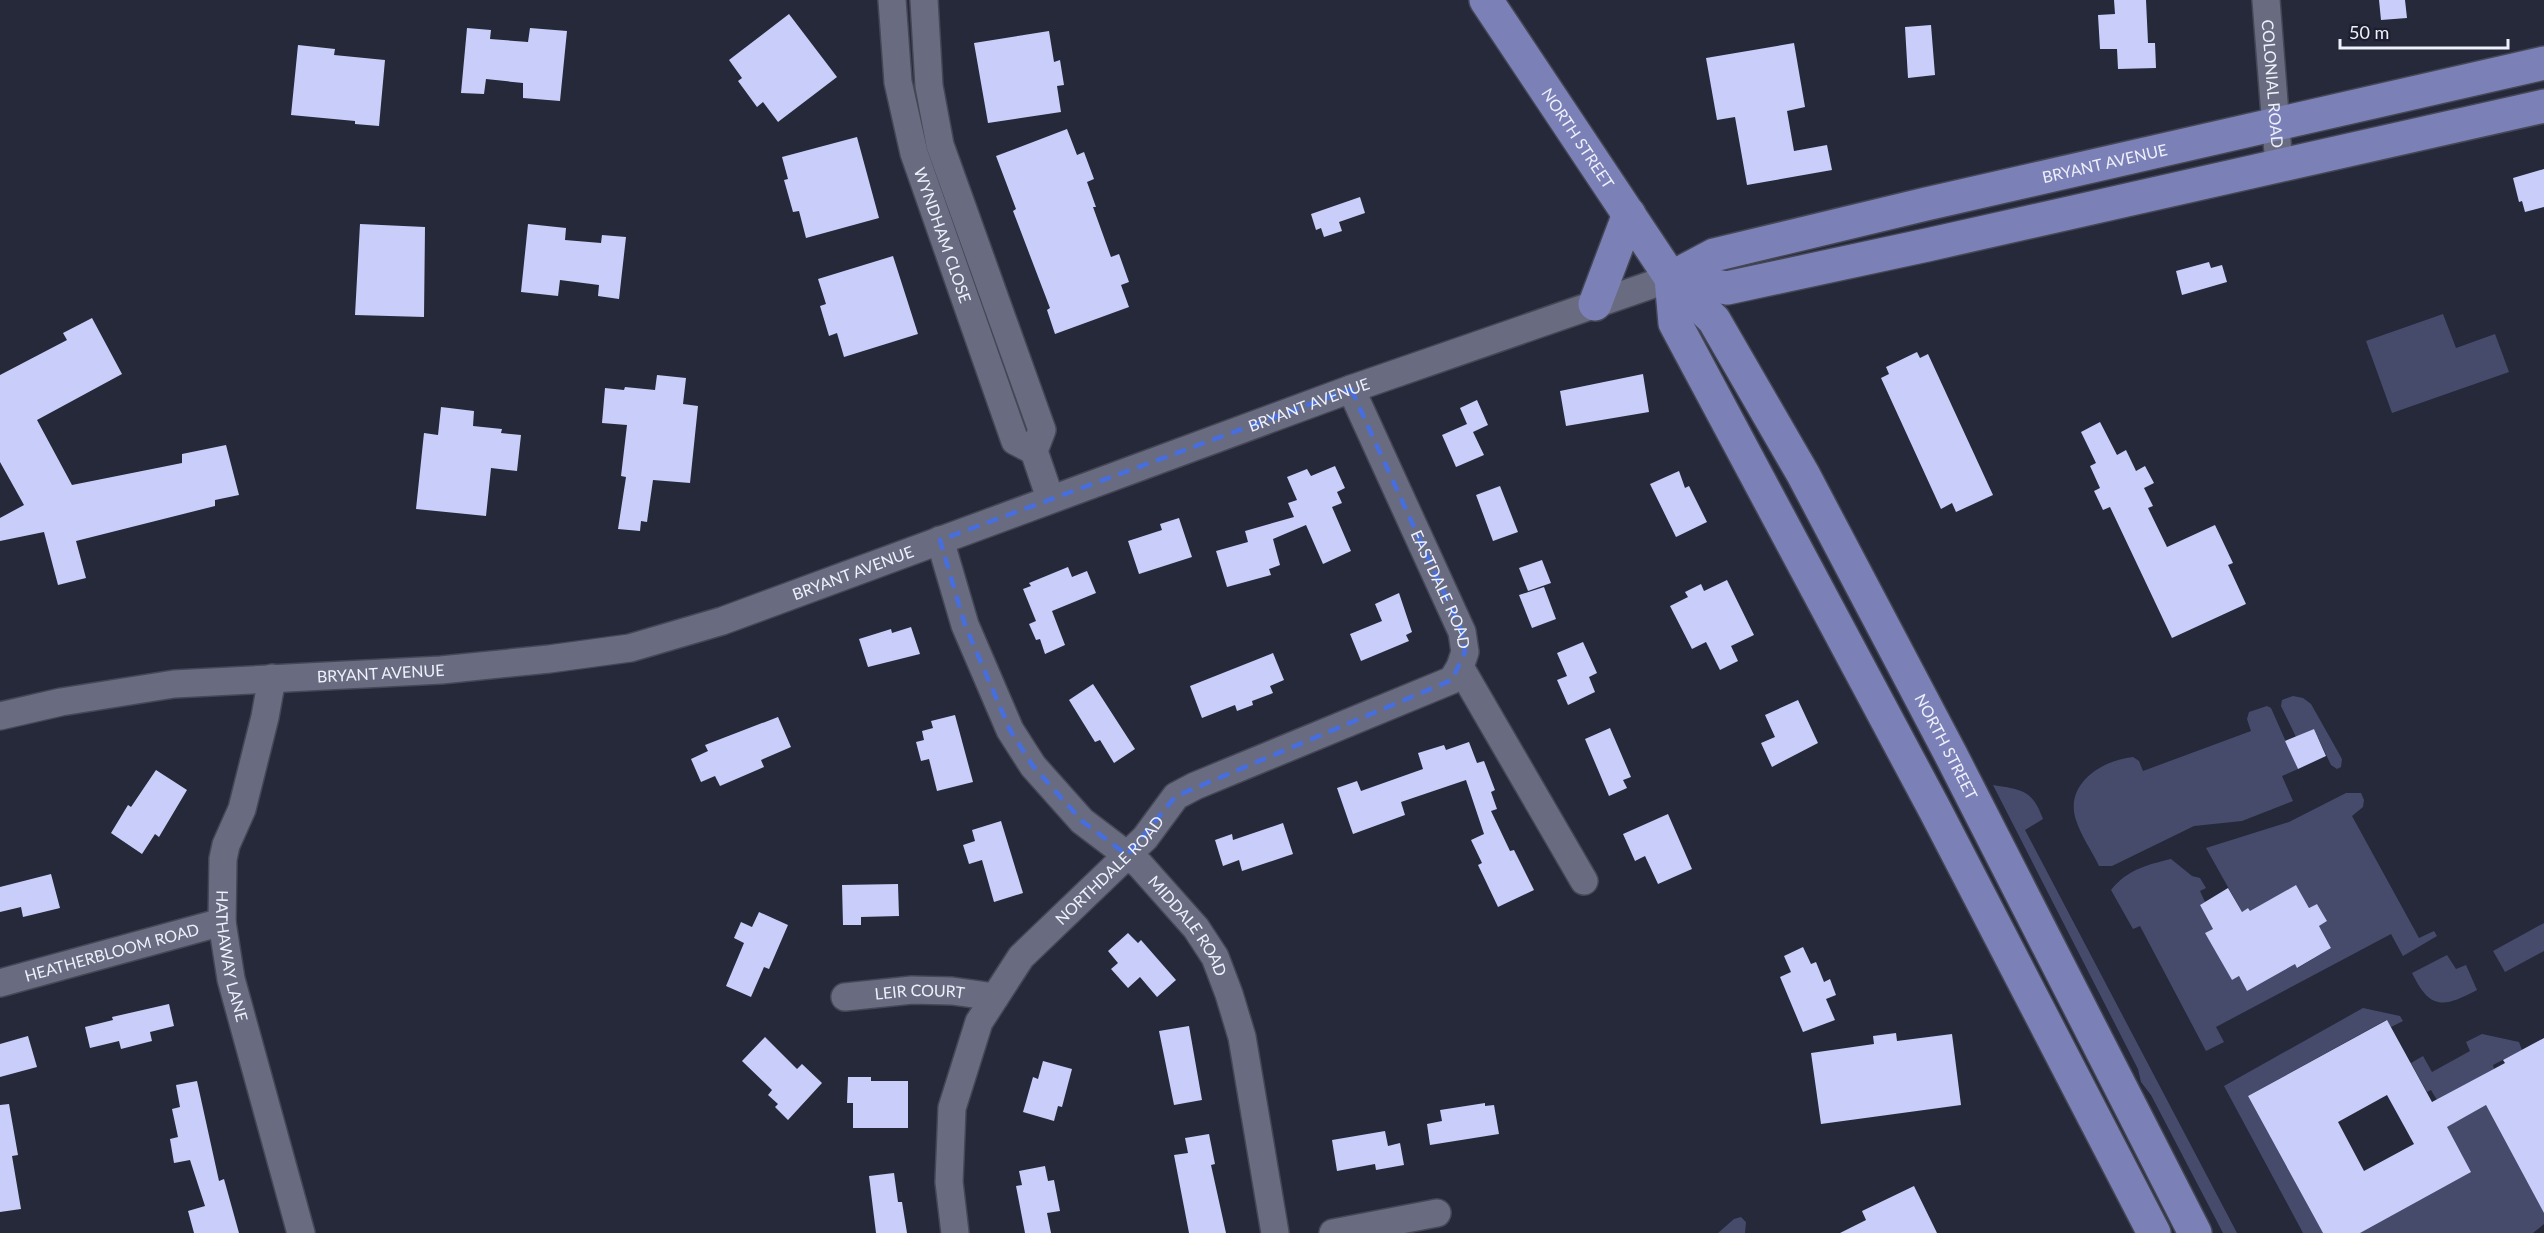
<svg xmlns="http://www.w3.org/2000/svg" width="2544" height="1233" viewBox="0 0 2544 1233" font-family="Lato,sans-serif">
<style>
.green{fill:#474b6b}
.building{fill:#c8cef9;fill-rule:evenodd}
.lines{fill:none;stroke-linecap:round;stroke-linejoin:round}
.minor-casing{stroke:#454756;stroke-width:30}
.major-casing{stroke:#454756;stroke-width:36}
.minor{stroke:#696c80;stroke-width:27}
.major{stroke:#7b81b7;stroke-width:33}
.marked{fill:none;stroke:#476edf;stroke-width:4.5;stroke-dasharray:12 8;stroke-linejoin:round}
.labels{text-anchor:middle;stroke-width:6;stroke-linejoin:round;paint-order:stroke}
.street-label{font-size:16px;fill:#eef0fc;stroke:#1d1f2f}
</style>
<rect width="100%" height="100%" fill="#26293a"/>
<!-- green -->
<path class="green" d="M2443,314L2456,348L2495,334L2509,372L2392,413L2366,341Z
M2293,696L2303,698L2311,704L2342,759L2341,767L2337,769L2331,765L2314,729L2296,737L2281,706L2282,700Z
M2267,706L2271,708L2298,769L2282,776L2293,801L2242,821L2194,826L2112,866H2099C2092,851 2081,836 2076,820C2064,784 2102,760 2133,757L2139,761L2143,771L2251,731L2247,719L2249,712Z
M1993,785C2022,790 2032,789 2043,819L2025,830L2237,1233H2223L2151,1095L2141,1082L2138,1069Z
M2346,793H2361L2364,800L2363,807L2352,816L2419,938L2434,931L2437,936L2403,956L2391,934L2216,1027L2224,1042L2206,1051L2140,926L2133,929L2111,890C2127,870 2146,865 2171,859L2192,876L2200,878L2206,888L2200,891L2205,902L2200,905L2213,929L2205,933L2232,980L2239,976L2247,990L2278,934L2298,968L2331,948L2319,926L2327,921L2317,904L2309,908L2296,885L2262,905L2256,921L2248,908L2242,912L2206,848L2289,822Z
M2544,923V951L2505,972L2493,951Z
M2447,955L2456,969L2466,965L2477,990C2443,1008 2430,1010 2412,973Z
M2363,1008L2400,1016L2403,1021L2391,1027L2386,1020L2248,1096L2323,1233H2303L2224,1086Z
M2482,1034L2519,1042L2522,1050L2493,1065L2494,1069L2437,1100L2431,1090L2427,1092L2411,1063L2423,1056L2432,1072L2470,1051L2466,1042Z
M2486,1105L2544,1204V1224L2533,1233H2360L2447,1127Z
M1741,1217L1746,1222L1745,1233H1718L1734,1219Z"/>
<!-- building -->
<path class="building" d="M2114,0H2146L2148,43H2155L2156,68L2118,69L2117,49H2100L2098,15L2115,14Z
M2379,0H2405L2407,18L2381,20Z
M789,14L837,77L778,122L763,102L757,107L738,81L742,78L729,60Z
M1931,25L1935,75L1908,78L1905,27Z
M467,28L491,30L490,39L528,42L530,28L567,31L560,101L523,98V83L486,79L484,94L461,93Z
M1049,31L1054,62L1060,60L1064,85L1057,86L1061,112L988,123L974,43Z
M1794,43L1805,107L1787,111L1794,151L1827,145L1832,170L1747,185L1735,117L1717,120L1706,58Z
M298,45L335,49L334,55L385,60L379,126L355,124V121L291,115Z
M1067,129L1077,155L1084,152L1094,179L1087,182L1096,207H1093L1111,257L1119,254L1129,282L1121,285L1129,307L1055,334L1047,310L1050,308L1013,211L1016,209L996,156Z
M857,137L879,218L806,238L799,211L793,212L784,180L788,179L782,157Z
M2544,169V207L2525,212L2522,201L2519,202L2513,178Z
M1360,197L1365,213L1339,222L1342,231L1324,237L1321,228L1316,230L1311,214Z
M360,224L425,227L424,317L355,315Z
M528,224L566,228L565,240L601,243L602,235L626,237L619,299L598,296L599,285L560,280L558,296L521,292Z
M893,256L918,334L844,357L837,333L829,336L820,306L826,304L818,279Z
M2209,262L2211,268L2222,265L2227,282L2182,295L2176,271Z
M92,318L122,374L37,420L72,485L182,463V454L226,445L239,495L215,500V506L76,541L86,578L58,585L44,532L0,541V518L24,505L0,462V375L67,340L63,333Z
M1917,352L1920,358L1928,354L1993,495L1956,512L1952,503L1941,509L1881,378L1889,374L1886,367Z
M1643,374L1649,412L1566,426L1560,391Z
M657,375L686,378L683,404L698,406L690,483L653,480L647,522L641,521L640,531L618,529L626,477L621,476L627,425L602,423L605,388L624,390L625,387L655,390Z
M1477,400L1488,425L1473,432L1484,455L1456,467L1442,435L1467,424L1460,408Z
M441,407L474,411L473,426L502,429L501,433L521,435L517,471L491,468L486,516L416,509L424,433L438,435Z
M2100,422L2117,455L2126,450L2136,471L2145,466L2154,483L2144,488L2153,506L2148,508L2167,547L2215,525L2233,563L2228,565L2246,604L2172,638L2110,507L2103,510L2094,491L2100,488L2090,466L2096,463L2081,432Z
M1335,466L1345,488L1337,492L1342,503L1332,507L1351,551L1323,564L1306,525L1273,539L1280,565L1269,569L1271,575L1227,587L1216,551L1248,542L1245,531L1294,517L1288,503L1297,500L1287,477L1307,469L1311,476Z
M1679,471L1685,488L1689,486L1707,522L1676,537L1650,484Z
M1500,486L1518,532L1493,541L1476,495Z
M1179,518L1192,557L1139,574L1128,541L1162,530L1160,524Z
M1542,560L1551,583L1528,591L1519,568Z
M1068,567L1072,577L1087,571L1096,593L1052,611L1065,645L1045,654L1040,639L1036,640L1029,624L1036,621L1023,589L1031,586L1029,583Z
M1727,580L1754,635L1731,646L1738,661L1720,670L1706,642L1692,649L1670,606L1688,597L1685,592L1701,584L1704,591Z
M1544,587L1556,619L1532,628L1519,595Z
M1399,593L1412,632L1406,635L1409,641L1361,661L1350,634L1382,621L1375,604Z
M911,627L920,654L868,667L859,639L891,629L892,633Z
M1583,642L1597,673L1589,677L1595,692L1568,705L1557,680L1567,676L1557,653Z
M1273,653L1284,680L1270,686L1273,693L1252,701L1253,705L1237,711L1235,705L1202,718L1190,686Z
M1093,684L1135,749L1114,763L1100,740L1095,742L1069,700Z
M1798,700L1818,743L1772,767L1761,743L1775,737L1765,715Z
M955,715L973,782L937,791L929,759L921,761L916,742L924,740L922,731L933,728L931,721Z
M778,717L791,747L761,760L764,767L720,786L715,776L701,782L691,759L708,751L705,745Z
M1610,728L1631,777L1623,780L1627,788L1609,796L1585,739Z
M2314,729L2326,756L2298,769L2285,741Z
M1469,742L1477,763L1484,761L1495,790L1491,792L1497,809L1491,811L1510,851L1514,850L1534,890L1498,907L1478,865L1482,863L1471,840L1484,834L1466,780L1401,802L1405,815L1353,834L1337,788L1357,781L1361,791L1423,769L1418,753L1444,745L1446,750Z
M156,770L187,790L159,837L155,834L142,854L111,833L128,805L131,807Z
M1668,814L1692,869L1658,884L1645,856L1635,861L1623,834Z
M1001,821L1023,893L994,902L982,860L969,864L963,845L975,841L972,830Z
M1283,823L1293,854L1242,871L1239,860L1223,866L1215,840L1232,834L1233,840Z
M51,874L60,908L23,917L21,907L0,912V887Z
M898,884L899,916L861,917V925H843L842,885Z
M2296,885L2309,908L2317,904L2327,921L2319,926L2331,948L2297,968L2295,964L2247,991L2239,976L2232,980L2217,954L2205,933L2213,929L2200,905L2228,888L2242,912L2248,908L2250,911Z
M759,912L788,925L769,969L764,967L751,997L726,986L744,943L734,938L741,922L752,927Z
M1128,933L1138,943L1141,940L1176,980L1157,997L1140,977L1128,988L1111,969L1118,963L1108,951Z
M1803,947L1811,964L1816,962L1824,982L1830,979L1836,995L1826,999L1835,1020L1803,1032L1780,977L1791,972L1784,956Z
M169,1004L174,1026L150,1032L152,1041L121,1049L119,1041L90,1048L85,1027L113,1020L112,1017Z
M2387,1020L2432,1102L2505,1063L2503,1060L2544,1038V1213L2486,1105L2447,1127L2471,1172L2360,1233H2323L2248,1096ZM2387,1095L2414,1144L2364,1171L2338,1122Z
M1189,1026L1202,1100L1174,1105L1159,1031Z
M1896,1033L1897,1041L1952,1034L1961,1105L1821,1124L1811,1053L1874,1044L1873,1036Z
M28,1036L37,1067L0,1077V1044Z
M765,1037L797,1069L802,1064L822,1083L788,1120L775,1107L778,1104L768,1095L772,1090L742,1061Z
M1043,1061L1072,1069L1062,1107L1058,1106L1054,1121L1023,1112L1033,1077L1038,1079Z
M848,1077H871V1081H908V1128H853V1103H847Z
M197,1081L219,1181L224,1179L239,1233H194L188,1211L205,1206L190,1160L174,1163L170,1139L178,1137L172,1109L180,1107L176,1085Z
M1485,1103V1106L1494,1105L1499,1134L1430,1145L1427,1124L1442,1121L1440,1110Z
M9,1104L18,1155L12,1156L21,1209L0,1212V1105Z
M1385,1131L1388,1146L1400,1143L1404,1165L1376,1170L1375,1164L1337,1171L1332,1140Z
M1209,1134L1215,1164L1211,1165L1226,1233H1189L1174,1155L1188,1153L1185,1138Z
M1045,1166L1048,1181L1054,1180L1060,1211L1047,1213L1051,1233H1025L1016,1186L1022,1185L1019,1171Z
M894,1173L898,1202H902L907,1233H876L869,1176Z
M1914,1186L1937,1233H1840L1866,1220L1862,1211Z"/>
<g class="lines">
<defs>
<g id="minor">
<path id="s1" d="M892,0L898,82L914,153L1015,441L1034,451"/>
<path d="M924,0L929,86L940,145L1042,430L1034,451L1050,498"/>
<path id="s2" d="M2266,0L2279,166"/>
<path id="s3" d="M1351,389L1462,632L1465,652L1460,667L1584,881"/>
<path id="s4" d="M940,540L965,625L1010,730L1033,766L1082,821L1140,865L1196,928L1215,957L1229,994L1242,1037L1275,1233"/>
<path id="s5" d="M272,678L265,717L242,809L226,845L223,859L222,922L231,979L301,1233"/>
<path id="s6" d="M0,716L61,702L174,684L441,670L549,659L630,648L722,621L1351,389L1671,278"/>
<path id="s7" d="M0,983L222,922"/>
<path id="s8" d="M845,997L912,990L952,991L995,997"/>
<path id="s9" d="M955,1233L949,1182L952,1108L979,1022L1021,957L1145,838L1176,796L1195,786L1452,680L1460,667"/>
<path d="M1333,1233L1437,1213"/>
</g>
<g id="major">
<path id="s10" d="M1486,0L1671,278L1714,320L1803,474L1951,755L2195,1233"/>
<path d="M1671,278L1675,323L1935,810L2154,1233"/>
<path id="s11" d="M1671,278L1714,255L1926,204L2544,63"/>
<path d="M1671,278L1727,288L1927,245L2544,106"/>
<path d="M1595,304L1629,214"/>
</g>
</defs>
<!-- minor casing -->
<use href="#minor" class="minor-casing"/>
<!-- major casing -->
<use href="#major" class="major-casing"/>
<!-- minor -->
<use href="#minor" class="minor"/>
<!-- major -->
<use href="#major" class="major"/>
</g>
<!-- marked area -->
<path class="marked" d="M1351,389L1462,632L1465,652L1452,680L1176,796L1127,855L1082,821L1033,766L1010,730L965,625L940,540Z"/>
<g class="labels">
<!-- street labels -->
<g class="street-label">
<text dy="6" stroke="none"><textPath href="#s2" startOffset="84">COLONIAL ROAD</textPath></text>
<text dy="6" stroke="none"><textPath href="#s10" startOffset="166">NORTH STREET</textPath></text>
<text dy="6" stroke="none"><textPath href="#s11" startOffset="450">BRYANT AVENUE</textPath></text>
<text dy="6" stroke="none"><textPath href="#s1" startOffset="242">WYNDHAM CLOSE</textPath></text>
<text dy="6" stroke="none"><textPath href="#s6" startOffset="1356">BRYANT AVENUE</textPath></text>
<text dy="6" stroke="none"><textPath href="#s6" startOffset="870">BRYANT AVENUE</textPath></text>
<text dy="6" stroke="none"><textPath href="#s3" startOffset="220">EASTDALE ROAD</textPath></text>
<text dy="6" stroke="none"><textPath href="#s6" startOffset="384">BRYANT AVENUE</textPath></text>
<text dy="6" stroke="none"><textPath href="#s10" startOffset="880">NORTH STREET</textPath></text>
<text dy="6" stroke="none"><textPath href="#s9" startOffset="417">NORTHDALE ROAD</textPath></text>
<text dy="6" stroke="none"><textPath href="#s4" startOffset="470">MIDDALE ROAD</textPath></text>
<text dy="6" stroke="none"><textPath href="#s7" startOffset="116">HEATHERBLOOM ROAD</textPath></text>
<text dy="6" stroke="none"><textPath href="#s5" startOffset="286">HATHAWAY LANE</textPath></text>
<text dy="6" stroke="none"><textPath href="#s8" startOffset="75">LEIR COURT</textPath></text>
</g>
</g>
<!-- scale -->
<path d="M2340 39v9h168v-9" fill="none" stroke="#eef0fc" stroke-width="3"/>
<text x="2349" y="39" font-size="18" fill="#eef0fc" stroke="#1d1f2f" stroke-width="4.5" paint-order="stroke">50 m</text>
</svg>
